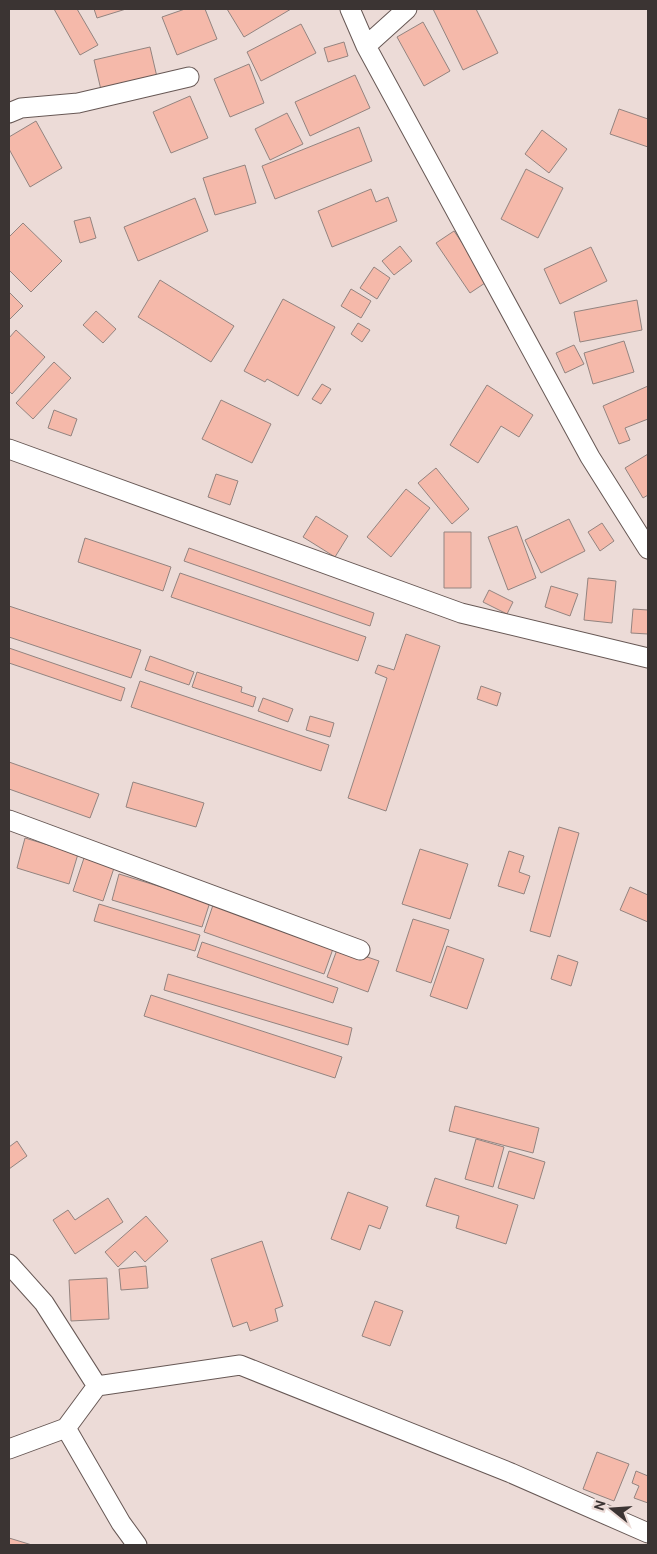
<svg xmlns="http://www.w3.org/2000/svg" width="657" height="1554" viewBox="0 0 657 1554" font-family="Cabin,sans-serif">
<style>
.building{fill:#f5b9aa;stroke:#938480}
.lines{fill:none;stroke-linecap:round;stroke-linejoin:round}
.minor-casing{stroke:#675855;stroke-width:21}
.minor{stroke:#fff;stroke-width:19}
</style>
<rect width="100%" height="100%" fill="#ecdbd7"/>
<!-- building -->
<path class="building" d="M54,9H77L98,45L80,55Z
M94,9H126L97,18Z
M185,9H205L217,39L177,55L162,17Z
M227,9H291L244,37Z
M433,9H476L498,53L463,70Z
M423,22L450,71L424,86L397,37Z
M301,24L316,53L261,81L247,52Z
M344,42L348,56L328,62L324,48Z
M150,47L157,77L101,90L94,60Z
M249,64L264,103L230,117L214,79Z
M355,75L370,108L310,136L295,102Z
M190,96L208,138L171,153L153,112Z
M619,109L648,119V147L610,134Z
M287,113L303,144L270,160L255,129Z
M36,121L62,168L30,187L9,149V137Z
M359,127L372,161L275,199L262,166Z
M542,130L567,149L549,173L525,154Z
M245,165L256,203L215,215L203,178Z
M526,169L563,188L538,238L501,219Z
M371,189L376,202L388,197L397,221L332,247L318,211Z
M195,198L208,231L138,261L124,227Z
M90,217L96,238L80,243L74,221Z
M23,223L62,261L31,292L9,270V237Z
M454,231L488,281L470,293L436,243Z
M400,246L412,261L394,275L382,261Z
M591,247L607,281L560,304L544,269Z
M374,267L390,278L377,299L360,288Z
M160,280L234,326L211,362L138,317Z
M351,289L371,301L361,318L341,306Z
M9,292L23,306L9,320Z
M283,299L335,327L298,396L267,379L265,382L244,371Z
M637,300L642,330L580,342L574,312Z
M96,311L116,329L103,343L83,325Z
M358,323L370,330L362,342L351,334Z
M16,330L45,357L12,394L9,391V338Z
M624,341L634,372L593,384L584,353Z
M574,345L584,364L565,373L556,353Z
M54,362L71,378L33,419L16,403Z
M322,384L331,389L321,404L312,399Z
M487,385L533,415L519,437L501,426L478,463L450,445Z
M648,386V419L625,428L630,440L619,444L603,406Z
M221,400L271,424L252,463L202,439Z
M54,410L77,419L71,436L48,428Z
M648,454V495L643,498L625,468Z
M436,468L469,509L452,524L418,483Z
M216,474L238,481L230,505L208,497Z
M406,489L430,508L391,557L367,537Z
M316,516L348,536L335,557L303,537Z
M569,519L585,551L541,573L525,540Z
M602,523L614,541L600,551L588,532Z
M517,526L536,578L508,590L488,537Z
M444,532H471V588H444Z
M85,538L171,567L163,591L78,562Z
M189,548L374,613L370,626L184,561Z
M180,573L366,637L358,661L171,597Z
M588,578L616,581L612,623L584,620Z
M551,586L578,594L570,616L545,607Z
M489,590L513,602L507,614L483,602Z
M9,606L141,650L131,678L9,637Z
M633,609L648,610V634L631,633Z
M406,634L440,646L386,811L348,798L387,678L375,673L378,665L394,670Z
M9,648L125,688L121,701L9,663Z
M150,656L194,672L189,685L145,670Z
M197,672L242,687L241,692L256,697L253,707L192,687Z
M140,681L329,745L321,771L131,707Z
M481,686L501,693L497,706L477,699Z
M263,698L293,709L288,722L258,711Z
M310,716L334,723L330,737L306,730Z
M9,762L99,794L90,818L9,789Z
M133,782L204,803L196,827L126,807Z
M559,827L579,833L550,937L530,931Z
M25,838L78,854L69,884L17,868Z
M420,849L468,864L450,919L402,904Z
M509,851L524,856L519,872L530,876L524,894L498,886Z
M84,858L114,868L103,901L73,891Z
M119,874L210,902L202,927L112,900Z
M630,887L648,895V922L620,910Z
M99,904L200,935L195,951L94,921Z
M213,905L334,946L324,974L204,932Z
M413,919L449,930L431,983L396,971Z
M202,942L338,988L333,1003L197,957Z
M447,946L484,959L467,1009L430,996Z
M338,947L379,961L368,992L327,977Z
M558,955L578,962L571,986L551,979Z
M168,974L352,1028L348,1045L164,990Z
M151,995L342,1057L335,1078L144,1016Z
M455,1106L539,1128L533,1153L449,1131Z
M476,1139L504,1147L493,1187L465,1179Z
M17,1141L27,1156L9,1169V1147Z
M509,1151L545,1162L534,1199L498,1188Z
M435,1178L518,1205L506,1244L456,1228L459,1216L426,1206Z
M348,1192L388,1207L380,1229L369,1225L360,1250L331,1239Z
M108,1198L123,1222L75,1254L53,1220L68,1210L75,1220Z
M146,1216L168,1241L145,1262L135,1251L118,1267L105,1252Z
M262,1241L283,1306L275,1309L278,1321L250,1331L247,1322L233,1327L211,1259Z
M146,1266L148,1288L121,1290L119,1269Z
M107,1278L109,1319L71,1321L69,1280Z
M375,1301L403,1311L390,1346L362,1336Z
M597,1452L629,1464L614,1501L583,1489Z
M636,1471L648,1476V1503L634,1498L639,1486L632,1483Z
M9,1538L32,1545H9Z"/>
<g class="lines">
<defs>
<path id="minor" d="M350,9L366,46L590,457L648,549
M366,46L407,9
M9,113L21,108L78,103L189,77
M9,449L461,613L648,658
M9,820L360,950
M9,1264L44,1303L97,1386
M66,1428L121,1523L137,1545
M9,1449L66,1428L97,1386L240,1365L511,1473L648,1533"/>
</defs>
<!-- minor casing -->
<use href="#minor" class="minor-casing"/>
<!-- minor -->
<use href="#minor" class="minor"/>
</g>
<!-- border -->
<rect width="657" height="1554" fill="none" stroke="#3b3433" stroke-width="20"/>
<!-- north arrow -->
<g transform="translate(612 1509) rotate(287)" stroke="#ecdbd7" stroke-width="4" paint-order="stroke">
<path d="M0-4L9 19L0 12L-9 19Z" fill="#3b3433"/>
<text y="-8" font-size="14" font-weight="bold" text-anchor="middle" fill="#3b3433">N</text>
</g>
</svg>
